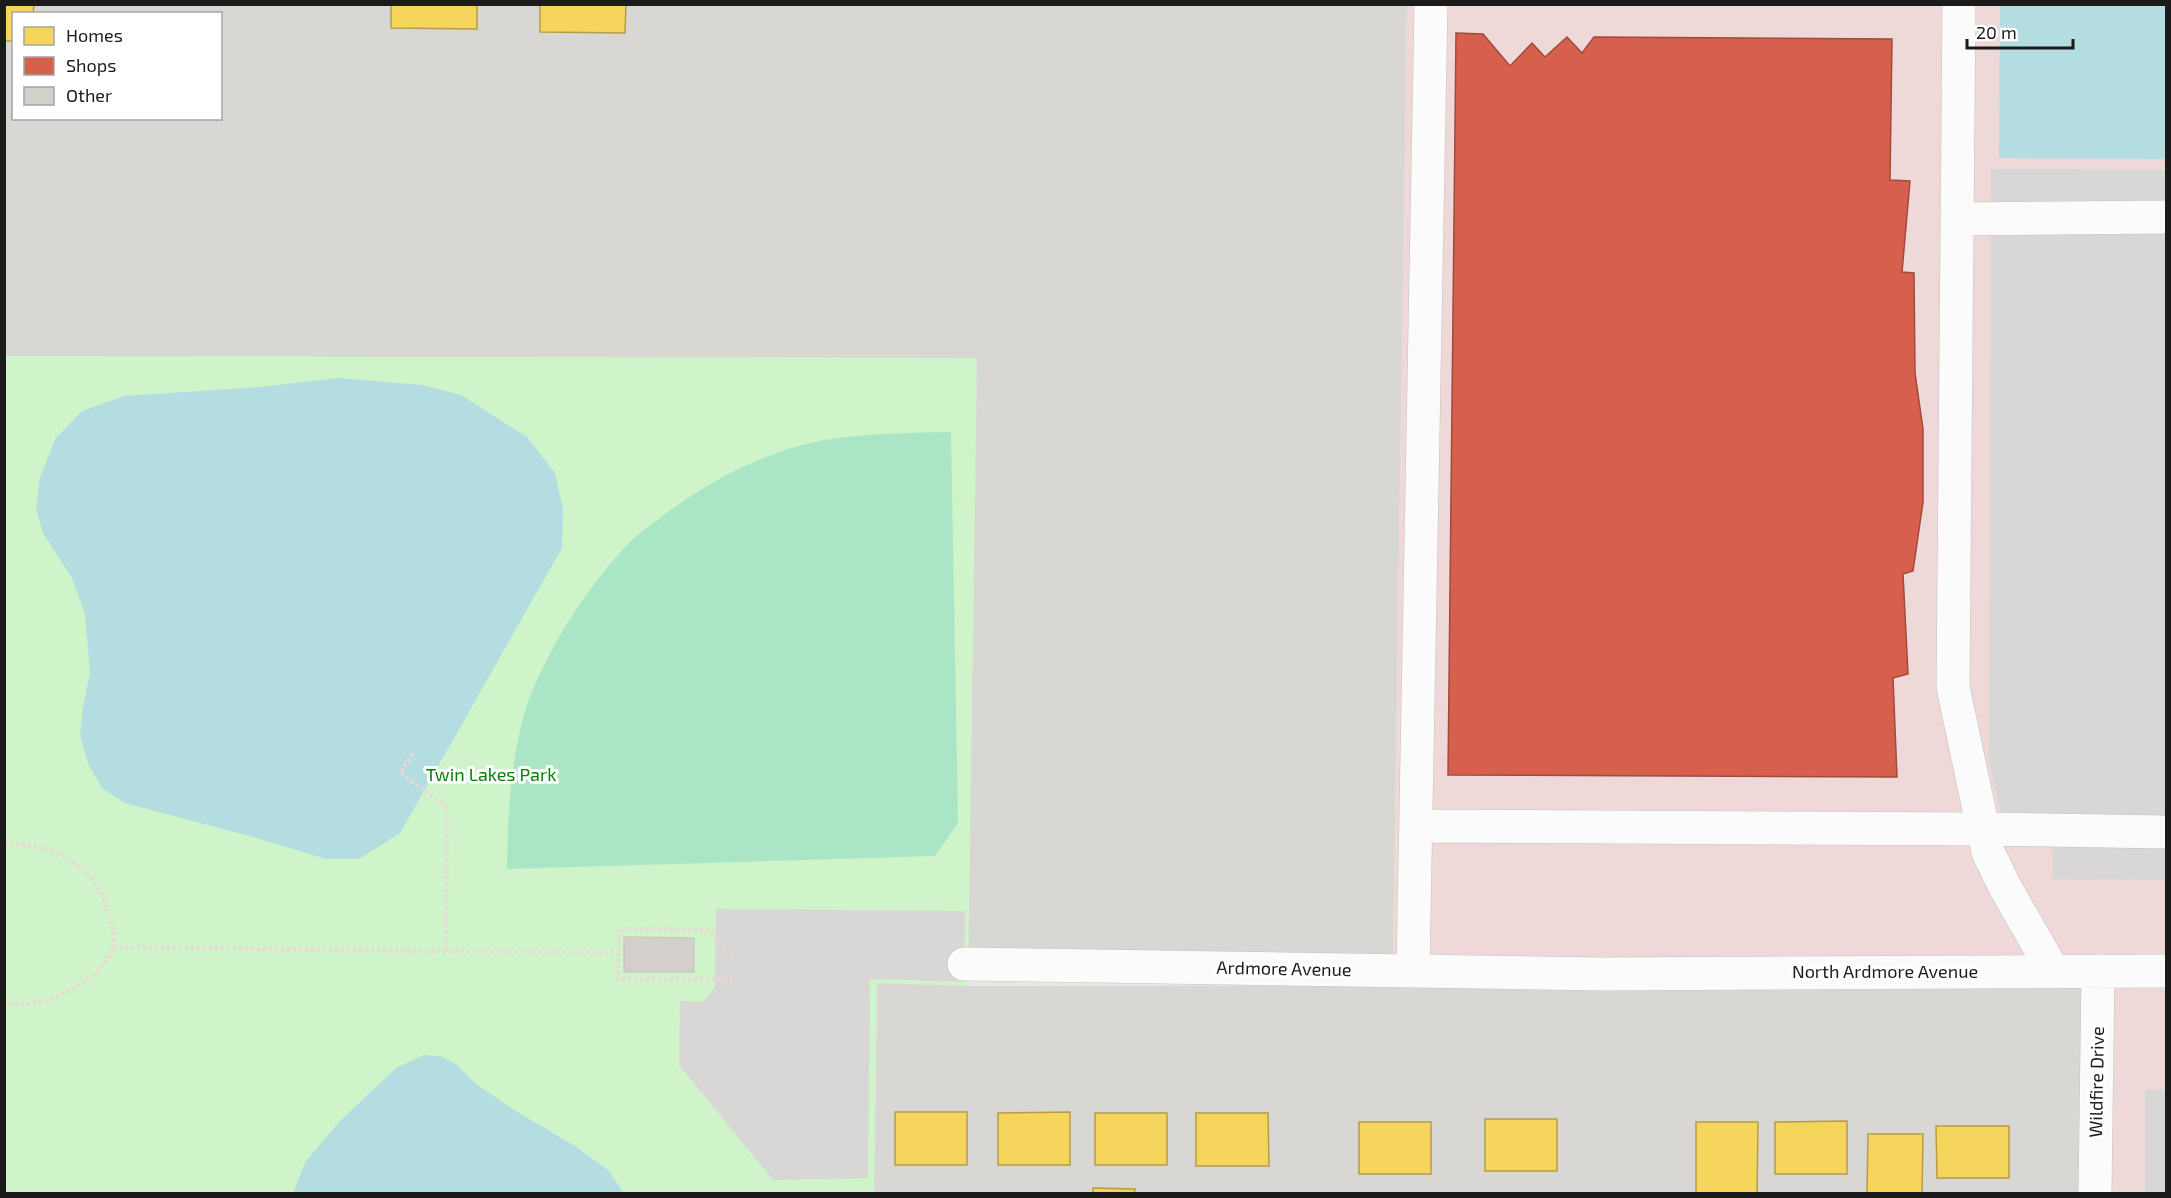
<svg xmlns="http://www.w3.org/2000/svg" width="2171" height="1198" viewBox="0 0 2171 1198" font-family="'Exo 2',sans-serif">
<style>
.residential{fill:#d9d7d4;fill-rule:evenodd}
.commercial{fill:#eed8d8}
.park{fill:#cff4ca}
.pitch{fill:#aae6c5}
.parking{fill:#d8d7d5}
.water{fill:#b3dde1}
.homes{fill:#f6d55c;stroke:#b49d48;stroke-width:1.5}
.shops{fill:#d6604d;stroke:#9e4b3e;stroke-width:1.5}
.building{fill:#d3cfcb;stroke:#cec8c4;stroke-width:1.5}
.lines{fill:none;stroke-linecap:round;stroke-linejoin:round}
.minor-casing{stroke:#c2c1bf;stroke-width:34}
.path{stroke:#ead7d6;stroke-width:4;stroke-dasharray:3 3;stroke-linecap:butt}
.minor{stroke:#fcfbfb;stroke-width:33}
.labels{text-anchor:middle;stroke-width:6;stroke-linejoin:round;paint-order:stroke}
.park-label{font-size:18px;fill:#058101;stroke:#fff}
.street-label{font-size:18px;fill:#1b1b1b;stroke:#fff}
</style>
<rect width="100%" height="100%" fill="#eae7e2"/>
<!-- residential -->
<path class="residential" d="M5,5H1407L1393,961L964,959L5,356ZM14,14H220V118H14Z
M877,982L968,986L2084,985L2083,1193L874,1194Z"/>
<!-- commercial -->
<path class="commercial" d="M1407,5H2166V959L1393,961Z
M2111,982L2166,984V1193L2109,1194Z"/>
<!-- park -->
<path class="park" d="M5,356L977,358L968,986L877,983L874,1193L5,1194Z"/>
<!-- pitch -->
<path class="pitch" d="M951,432L958,823L935,856L507,869C508,815 510,764 525,711C533,685 546,661 559,637C580,602 603,569 632,540C641,531 652,525 661,517C709,481 765,451 824,440C866,433 909,433 951,432Z"/>
<!-- parking -->
<path class="parking" d="M1991,169L2166,170V880L2052,879L2053,851L2000,810L1989,761Z
M716,909L965,911L964,982L870,979L868,1178L773,1180L679,1065L680,1001L703,1002L715,987Z
M2145,1090H2166V1193H2145Z"/>
<!-- water -->
<path class="water" d="M2000,5H2166V159L1999,158Z
M338,378L422,385L461,395L527,437L555,473L563,509L562,548L412,812L400,833L359,859H326L253,837L125,803L103,789L89,766L80,736L83,707L90,672L85,614L72,578L43,533L36,510L40,478L55,439L82,411L124,396L260,387Z
M424,1055L440,1056L456,1064L475,1083L514,1110L575,1146L608,1170L624,1193H293L306,1161L339,1122L396,1068Z"/>
<!-- homes -->
<path class="homes" d="M4,4H34L33,14H14V41H4Z
M391,4H477V29L391,28Z
M540,4H626L625,33L540,32Z
M895,1112H967V1165H895Z
M1070,1112V1165H998V1113Z
M1095,1113H1167V1165H1095Z
M1196,1113H1268L1269,1166H1196Z
M1485,1119H1557V1171H1485Z
M1847,1121V1174H1775V1122Z
M1359,1122H1431V1174H1359Z
M1696,1122H1758L1757,1194H1696Z
M1936,1126H2009V1178H1937Z
M1868,1134H1923L1922,1194H1867Z
M1093,1188L1135,1189L1134,1194H1093Z"/>
<!-- shops -->
<path class="shops" d="M1456,33L1483,34L1510,66L1532,43L1545,57L1567,37L1582,53L1594,37L1892,39L1890,180L1910,181L1902,272L1914,273L1915,373L1923,429V502L1913,571L1903,574L1908,674L1893,678L1897,777L1448,775Z"/>
<!-- building -->
<path class="building" d="M624,937L694,938V972H624Z"/>
<g class="lines">
<defs>
<path id="minor" d="M1959,4L1953,687L1988,852L2005,887L2053,971
M1957,219L2166,217
M1416,826L1982,829L2166,832
M964,964L1604,974L2166,971
M1413,971L1431,4
M2095,1194L2098,971"/>
</defs>
<!-- minor casing -->
<use href="#minor" class="minor-casing"/>
<!-- path -->
<path class="path" d="M413,754L400,772L447,808L446,951
M4,846C36,840 76,856 95,883C101,891 105,902 108,912C112,923 116,937 113,948C107,967 90,977 75,987C51,1001 32,1007 4,1003
M113,947L619,953
M733,979H618L619,929L709,930L733,960"/>
<!-- minor -->
<use href="#minor" class="minor"/>
</g>
<g class="labels">
<!-- park labels -->
<g class="park-label">
<text x="491" y="781">Twin Lakes Park</text>
</g>
<!-- street labels -->
<g class="street-label">
<text transform="translate(1284 969) rotate(1)" y="6">Ardmore Avenue</text>
<text x="1885" y="978">North Ardmore Avenue</text>
<text transform="translate(2097 1082) rotate(-89)" y="6">Wildfire Drive</text>
</g>
</g>
<!-- border -->
<rect width="2171" height="1198" fill="none" stroke="#1b1b1b" stroke-width="12"/>
<!-- legend -->
<rect x="12" y="12" width="210" height="108" fill="#ffffff" stroke="#a4a4a4" stroke-width="1.5"/>
<rect x="24" y="27" width="30" height="18" fill="#f6d55c" stroke="#a4a4a4" stroke-width="1.5"/>
<text x="66" y="42" font-size="18" fill="#1b1b1b">Homes</text>
<rect x="24" y="57" width="30" height="18" fill="#d6604d" stroke="#a4a4a4" stroke-width="1.5"/>
<text x="66" y="72" font-size="18" fill="#1b1b1b">Shops</text>
<rect x="24" y="87" width="30" height="18" fill="#d3cfcb" stroke="#a4a4a4" stroke-width="1.5"/>
<text x="66" y="102" font-size="18" fill="#1b1b1b">Other</text>
<!-- scale -->
<path d="M1967 39v9h106v-9" fill="none" stroke="#1b1b1b" stroke-width="3"/>
<text x="1976" y="39" font-size="18" fill="#1b1b1b" stroke="#ffffff" stroke-width="4.5" paint-order="stroke">20 m</text>
</svg>
